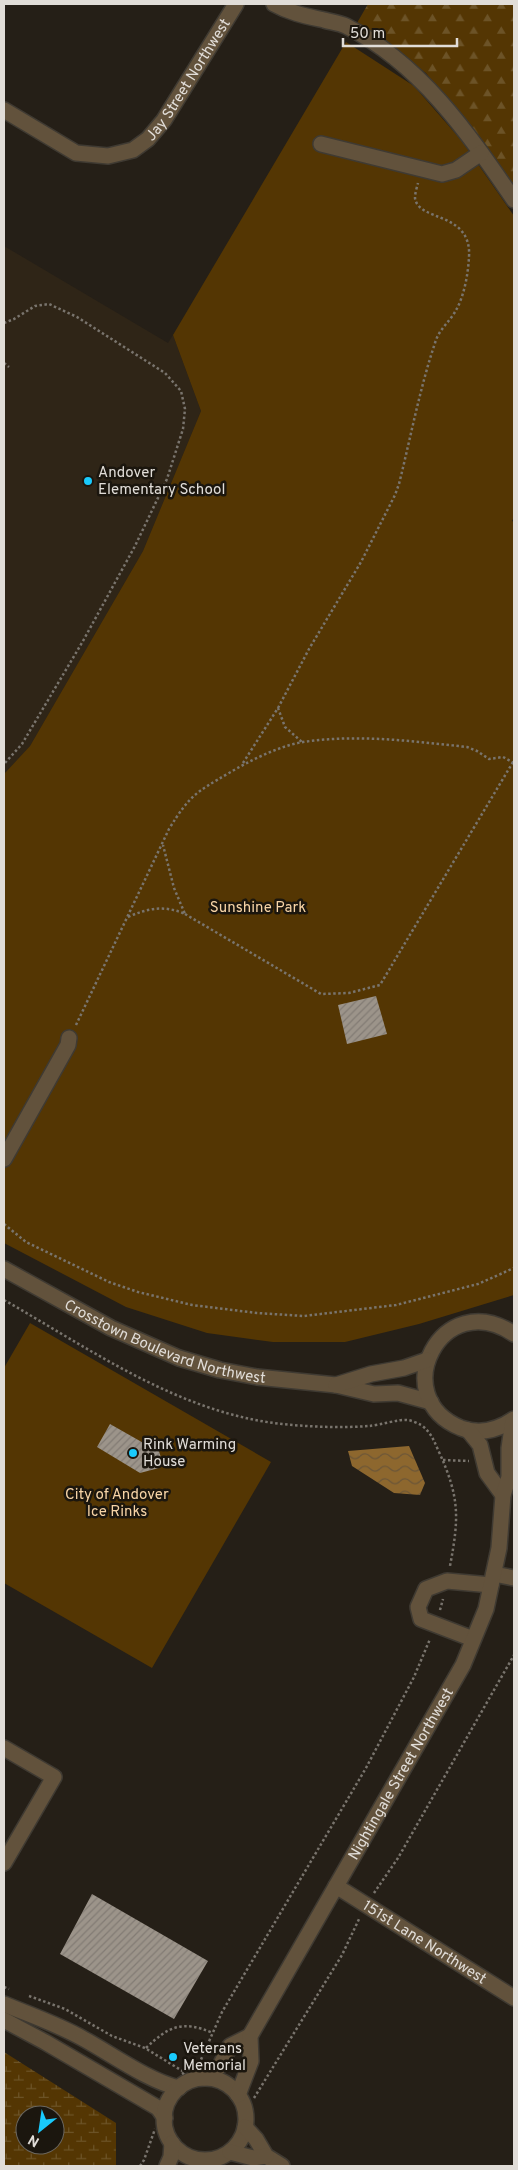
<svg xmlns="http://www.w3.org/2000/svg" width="518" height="2170" viewBox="0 0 518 2170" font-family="Overpass,sans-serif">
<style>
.built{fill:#2f2517}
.forest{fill:url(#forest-firs)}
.wetland{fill:url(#wetland-marsh);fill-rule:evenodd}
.green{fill:#543603}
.water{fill:url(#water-waves)}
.building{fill:url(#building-hatch)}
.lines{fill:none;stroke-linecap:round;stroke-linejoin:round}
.minor-casing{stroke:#3f3a32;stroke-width:18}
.path{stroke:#79746d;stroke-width:2.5;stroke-dasharray:2.5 2.5;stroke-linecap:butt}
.minor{stroke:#62523c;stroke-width:15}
.poi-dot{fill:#19cafc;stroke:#1b160e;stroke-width:2}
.labels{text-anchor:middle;stroke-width:5;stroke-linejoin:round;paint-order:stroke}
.street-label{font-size:15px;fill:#e1ddd8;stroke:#1b160e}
.poi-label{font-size:15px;fill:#e1ddd8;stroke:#1b160e;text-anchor:start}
.park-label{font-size:15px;fill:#f7d4a6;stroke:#1b160e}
</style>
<defs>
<pattern id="forest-firs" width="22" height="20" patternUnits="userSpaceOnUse" patternTransform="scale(1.25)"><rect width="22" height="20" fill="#543603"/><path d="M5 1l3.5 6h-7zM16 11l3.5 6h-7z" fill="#6c5327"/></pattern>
<pattern id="wetland-marsh" width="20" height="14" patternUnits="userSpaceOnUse" patternTransform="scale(1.25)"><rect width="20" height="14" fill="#543603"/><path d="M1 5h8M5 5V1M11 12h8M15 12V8" fill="none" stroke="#6c5327"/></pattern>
<pattern id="water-waves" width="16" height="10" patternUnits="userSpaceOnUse" patternTransform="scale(1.25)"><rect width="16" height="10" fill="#8d672e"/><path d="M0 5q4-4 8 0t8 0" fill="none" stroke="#6c5637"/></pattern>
<pattern id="building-hatch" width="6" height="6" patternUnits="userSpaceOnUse" patternTransform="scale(1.25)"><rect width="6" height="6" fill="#9c948a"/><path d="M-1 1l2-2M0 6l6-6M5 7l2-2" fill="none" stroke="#827b74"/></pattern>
</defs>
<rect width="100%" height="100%" fill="#251f17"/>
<!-- built -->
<path class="built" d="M4,246L168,343L173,335L201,411L143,551L30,746L4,774Z"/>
<!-- forest -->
<path class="forest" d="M368,4H514V190L426,73L357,23Z"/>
<!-- wetland -->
<path class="wetland" d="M4,2052L116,2123V2166H4ZM25,2115H55V2145H25Z"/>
<!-- green -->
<path class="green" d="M346,42L414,86L462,141L514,216V517L512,521L514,522V1295L419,1324L345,1342H273L207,1333L126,1307L4,1243V774L30,746L143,551L201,411L173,335Z
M30,1323L271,1462L152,1668L4,1583V1368Z"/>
<!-- water -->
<path class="water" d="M409,1446L425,1483L420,1495L394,1493L352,1466L348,1451Z"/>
<!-- building -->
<path class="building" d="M376,996L387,1034L347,1044L338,1005Z
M110,1424L147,1445L157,1444L161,1458L157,1459L159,1468L140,1473L97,1447Z
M92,1894L208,1961L174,2019L60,1954Z"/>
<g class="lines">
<defs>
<g id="minor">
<path d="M274,4C290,13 306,16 324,20C331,22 340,23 346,26C421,64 468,133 514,200"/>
<path id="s1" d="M4,110L76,153L108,156L133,150L148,139L164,120L236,4"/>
<path d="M321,144L442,174L456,170L481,153"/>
<path d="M4,1159L68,1045L69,1038"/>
<path id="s2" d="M4,1269L111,1328L179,1358L220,1370L257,1377L336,1385L374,1394L398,1393L431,1402"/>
<path d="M514,1334C442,1285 385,1397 461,1428C480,1435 498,1430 514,1419"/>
<path d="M336,1385L371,1374L404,1368L427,1360"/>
<path d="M468,1430L480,1445L487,1473L503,1495"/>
<path d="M494,1574L514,1578"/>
<path d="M473,1639L421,1619L418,1607L426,1589L447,1581L491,1585"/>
<path d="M4,1748L54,1777L4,1863"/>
<path id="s3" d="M336,1886L514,1998"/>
<path d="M4,2004C30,2015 57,2024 82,2038C110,2053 148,2081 179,2088"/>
<path d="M4,2020L45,2042L158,2108L165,2118"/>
<path d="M205,2078L220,2066L230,2046L250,2036"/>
<circle cx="205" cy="2119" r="41"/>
<path id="s4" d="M238,2095L251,2061L250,2036L463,1665L486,1609L499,1548L503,1495L509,1477V1448L513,1420"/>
<path d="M245,2127L256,2139L266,2156L282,2166"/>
<path d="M230,2152L253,2158L266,2156"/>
<path d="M167,2166L171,2157L172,2143"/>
</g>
</defs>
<!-- minor casing -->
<use href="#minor" class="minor-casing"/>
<!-- path -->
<path class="path" d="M4,323L14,319L35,306L49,304L77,317L165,373L181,391L185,409L183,429L167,479L135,546L83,641L22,744L4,764
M4,363L9,367
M278,708L309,649L361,562L395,495L399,484C411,436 420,387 436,340C440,329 449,322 455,312C464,297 468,275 469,257C472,211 418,222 415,198C415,193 417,187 418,183
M243,763L278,708L285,727L302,742
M185,914L321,994L349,993L380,985L513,762
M128,917C148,908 165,905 185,914L174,888L163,845
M76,1025L169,829C190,795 195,793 229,773C249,761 279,746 303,742C357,734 412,741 467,747L477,751L489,759L503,757L514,763
M4,1224L26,1242L109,1282L138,1292L192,1305L257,1313L304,1316L396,1305L478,1284L514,1268
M4,1300C92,1350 179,1413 282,1424C311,1427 341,1428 369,1426C380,1425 399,1419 407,1420C411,1420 417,1423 421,1425C431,1432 434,1441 439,1452C460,1498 459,1518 450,1566
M443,1460L469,1461
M440,1610L443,1599
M374,1893L398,1858L514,1655
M4,1987L9,1989
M29,1996L65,2009L112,2036L145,2048L184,2072
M146,2048C169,2026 182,2020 213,2033
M199,2064L222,2012L366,1768L414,1677L430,1639
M182,2074L194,2066
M254,2098L342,1955L360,1917
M140,2166L144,2160L155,2129"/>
<!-- minor -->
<use href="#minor" class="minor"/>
</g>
<!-- markers -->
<g class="poi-dot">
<circle cx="88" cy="481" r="5"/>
<circle cx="133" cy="1453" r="5"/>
<circle cx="173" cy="2057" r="5"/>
</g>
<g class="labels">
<!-- street labels -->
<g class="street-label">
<text dy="5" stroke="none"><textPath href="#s1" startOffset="232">Jay Street Northwest</textPath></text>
<text dy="5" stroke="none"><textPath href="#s2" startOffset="178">Crosstown Boulevard Northwest</textPath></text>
<text dy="5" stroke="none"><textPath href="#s4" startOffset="364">Nightingale Street Northwest</textPath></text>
<text dy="5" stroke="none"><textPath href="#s3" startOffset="105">151st Lane Northwest</textPath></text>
</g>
<!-- poi labels -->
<g class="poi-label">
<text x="98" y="477">Andover<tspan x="98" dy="17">Elementary School</tspan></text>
<text x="143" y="1449">Rink Warming<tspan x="143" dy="17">House</tspan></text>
<text x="183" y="2053">Veterans<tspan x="183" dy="17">Memorial</tspan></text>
</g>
<!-- park labels -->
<g class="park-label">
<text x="258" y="912">Sunshine Park</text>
<text x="117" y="1499">City of Andover<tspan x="117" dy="17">Ice Rinks</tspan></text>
</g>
</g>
<!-- border -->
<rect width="518" height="2170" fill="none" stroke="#e1ddd8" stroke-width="10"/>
<!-- north arrow -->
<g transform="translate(40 2130) rotate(210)"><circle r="24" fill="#1b160e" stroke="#6a665f"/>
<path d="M0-4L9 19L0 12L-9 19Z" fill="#19cafc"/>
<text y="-8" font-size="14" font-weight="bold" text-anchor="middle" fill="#e1ddd8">N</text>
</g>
<!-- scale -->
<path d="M343 38v8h114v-8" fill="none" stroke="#e1ddd8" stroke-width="2.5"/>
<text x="350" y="38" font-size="15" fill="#e1ddd8" stroke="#1b160e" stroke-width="4" paint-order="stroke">50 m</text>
</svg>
